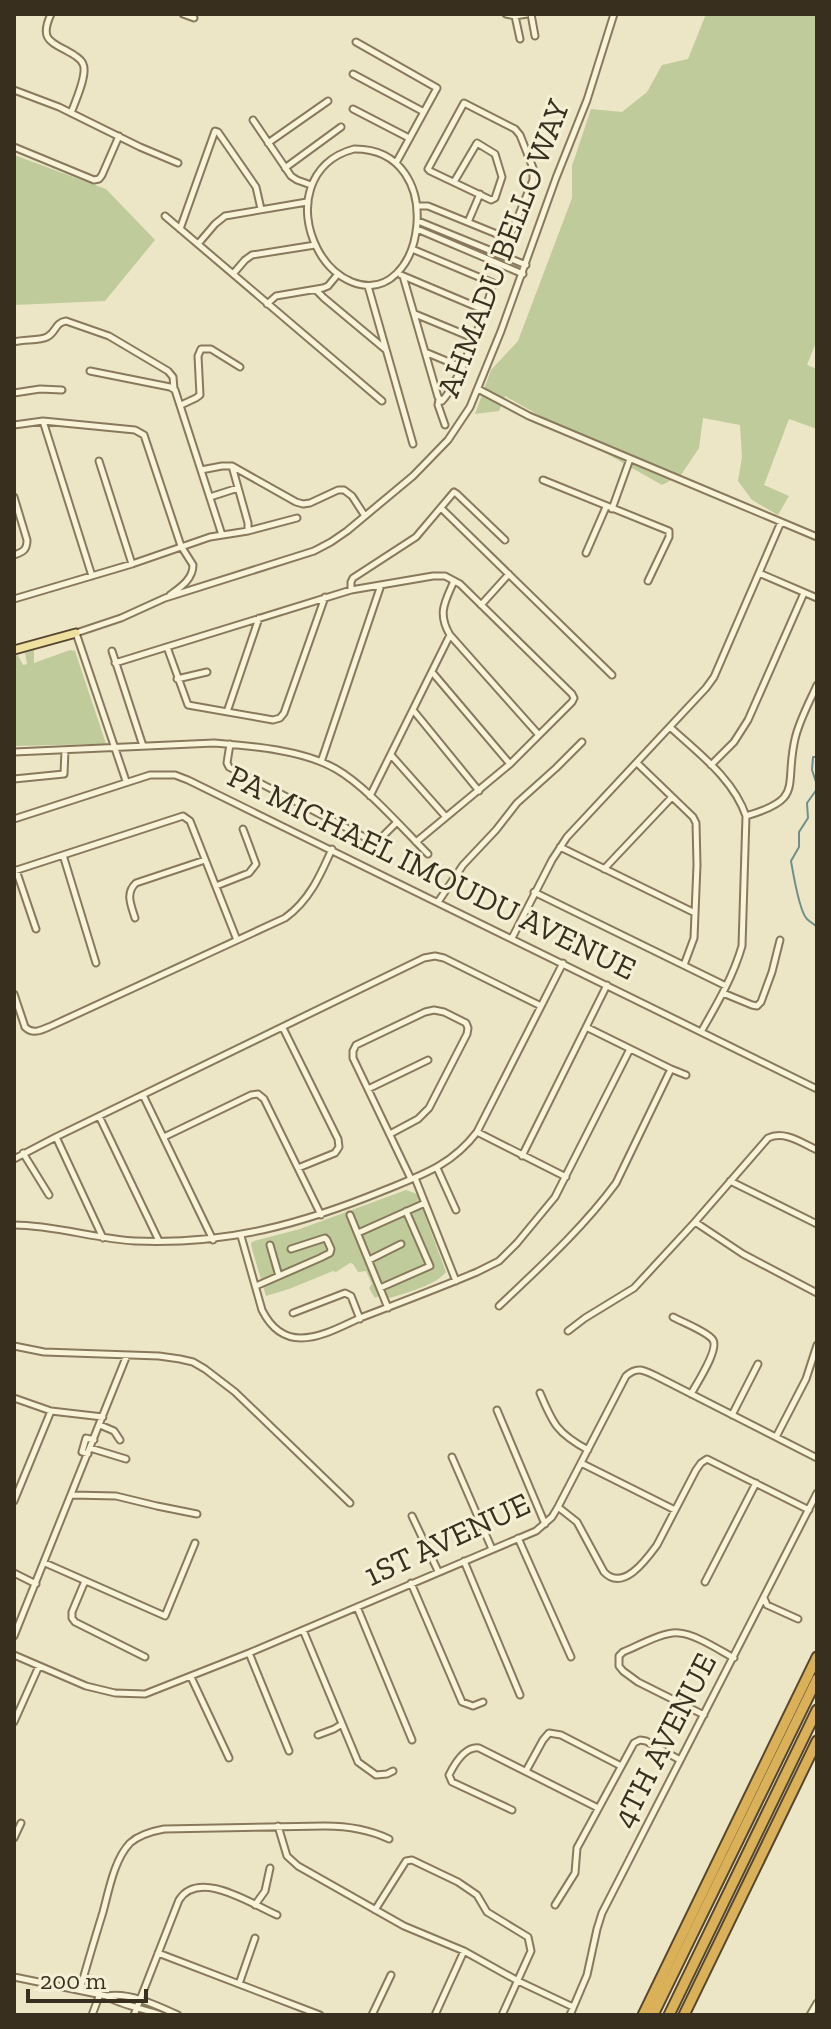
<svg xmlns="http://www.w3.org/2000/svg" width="831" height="2029" viewBox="0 0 831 2029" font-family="'Zilla Slab',serif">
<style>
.green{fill:#bfcb9a}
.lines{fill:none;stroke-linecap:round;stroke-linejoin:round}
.stream{stroke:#6e8f8b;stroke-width:2}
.minor-casing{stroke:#88795c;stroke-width:9}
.major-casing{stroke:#564630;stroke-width:11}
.highway-casing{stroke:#564630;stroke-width:13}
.minor{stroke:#f8f3d9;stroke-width:5}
.major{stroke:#efe09f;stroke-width:7}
.highway{stroke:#dab159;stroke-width:9}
.labels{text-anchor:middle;stroke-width:6;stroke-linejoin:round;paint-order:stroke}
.street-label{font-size:32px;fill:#392f1f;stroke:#f5f0d5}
</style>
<rect width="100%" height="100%" fill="#ede6c6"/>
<!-- green -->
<path class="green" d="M706,14H817V340L807,365L817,369V429L789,419L764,485L789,496L778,515L752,500L738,481L742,457L740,425L703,418L699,448L681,475L662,485L505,396L499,411L475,414L491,370L518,341L572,198V166L591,109L622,112L647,92L662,65L688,59Z
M14,155L106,189L155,240L105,301L14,305Z
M34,650V663L70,650L75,651L106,744L14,746V656L18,655L23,665L27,664L25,653Z
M406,1190L417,1194L446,1272C434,1287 400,1294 381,1301L379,1296L375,1298L369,1288L372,1284L366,1271L358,1272L353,1264L350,1263L336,1272L333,1271L289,1289L266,1296L252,1249L251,1243L254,1241L300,1229Z"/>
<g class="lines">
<!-- stream -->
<path class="stream" d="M817,757H813L812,770L817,785
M817,789L807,803L808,818L799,832V847L791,861C793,872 799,911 807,919C810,922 814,924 817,927"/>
<defs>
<path id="minor" d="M51,14C38,42 53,42 74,55C78,58 81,59 83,64C88,74 75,102 71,113
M183,14L194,18
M506,14L515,16L527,14
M531,14L535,36
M515,16L520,39
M356,42L437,88L396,163
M353,74L424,112
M14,90L59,107L140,147L178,163
M353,109L409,138
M253,120L291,176L297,180L311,185
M268,143L328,101
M14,147L94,180L99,179L102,175L119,136
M354,149C451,148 425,311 352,282C335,275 325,264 317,248C297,209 308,161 354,149Z
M285,168L341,127
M417,206H428L509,239L533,180V168L520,135L515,129L464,103L428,169L430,171L491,200L495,198L502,177L495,154L477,143L454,182
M165,216L382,401
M418,221L526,265
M468,222L480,194
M180,229L215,131L218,132L256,187L261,209
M417,229L523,274
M198,244L215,224L225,216L307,202
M233,274L245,260L252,255L315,245
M401,275L484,310
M403,276L438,397L442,401C459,383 487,309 493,283L412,249
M368,286L413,444
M316,290L324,298L385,349
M267,304L276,296L323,288L328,286L338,274
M415,314L473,338
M14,342C24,339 39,341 47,337C57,332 54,323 66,321L109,336L168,371L173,377L174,389
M425,352L461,367
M90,371L170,387L175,390L222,535
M478,389L529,416L817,537
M14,393L40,389L62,390
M439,400L438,405L445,425
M181,405L196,398L200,395L198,356L201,349H211L240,367
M43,421L92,576
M14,425L43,421L135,430L144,435L181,546L193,565C193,579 181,587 170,595
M99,461L132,564
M201,470L222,466H232L296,502L303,504L310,503L338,490H344L352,496L365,516
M543,480L669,531V537L648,581
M14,497L27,540C27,550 23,552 14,555
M210,497L238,488
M441,508L612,675
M612,509L630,459
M248,531L297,518
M586,553L606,507
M759,573L817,598
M351,590V582L353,578L416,537L454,492L457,494L505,540
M14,599L132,564L210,537L248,531V523L232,466
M481,605L509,574
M450,635L539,735
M167,647L188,705L273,720L280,718L284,713L325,597
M112,651L143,746
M115,663L351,590L433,576H445L460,584L572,694L574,698L572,702L510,764L416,842
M432,672L510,764
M177,679L207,672
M413,710L479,791
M227,712L259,618
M670,727C698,753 733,778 746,816L742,946C733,977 717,1004 701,1032
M230,744L227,763L229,767L370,840H379L397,822
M14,752L214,743C252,746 303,750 336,769C366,786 403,829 428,854
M391,755L446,817
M321,762L381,585
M637,763L693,817L696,823L697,865L694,938L684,965
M711,765L734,742L748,720L804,593
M14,779L64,774L65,750
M126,781L76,633L121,618L165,598L314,551L331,542L347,531L413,476L448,440L470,407L501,331L556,178L587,100L614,14
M370,796L450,635C437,613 445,602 454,581
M746,816C805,799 784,787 795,739C799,721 809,703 817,685
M14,819L150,775H175L188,780L817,1089
M560,847L695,913
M63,855L96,963
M604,869L672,797
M16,870L36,929
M14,871L183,816L190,821L237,940
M216,886L249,873L256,864L243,829
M534,892L726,986
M438,902L463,865L496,830L517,803L556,768L582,742
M135,918C131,905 125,893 136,883L205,860
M512,938L552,860L567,837L706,688L714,677L781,522
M723,993L752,1005L757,1006L761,1002L772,972L780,940
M14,994L25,1027C33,1035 42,1030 51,1026L285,918C309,901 320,876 332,849
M283,1028L338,1139L339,1147L335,1153L298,1168
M671,1069L686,1075
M368,1089L428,1060
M143,1095L213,1240
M99,1116L159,1241
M477,1132L566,1177
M390,1134L418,1119L429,1108L467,1034L468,1028L466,1023L444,1012L434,1010L425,1012L356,1045L353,1051V1058L411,1179
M164,1137L251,1095L258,1094L264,1099L321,1215
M23,1153L49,1195
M522,1156L607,985
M14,1159L56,1137
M437,1168L456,1210
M415,1178L456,1281
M730,1181L817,1224
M350,1215L388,1308
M695,1222L743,1254L817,1293
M14,1225C55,1225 95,1239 135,1241C227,1245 302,1224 385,1190C422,1175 452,1165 477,1132L563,963
M358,1233L425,1203
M241,1236L262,1310C270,1326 282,1338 301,1338C321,1338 342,1326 360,1318C399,1303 439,1288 477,1272L499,1261L517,1243L555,1197L630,1049
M103,1238L56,1137L424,958L435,956L444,958L541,1006
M270,1245L279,1276
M369,1260L401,1244
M256,1286L320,1258L330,1253L331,1249L327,1240L325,1238L291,1249
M380,1288L430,1266L406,1211
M499,1306C540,1267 583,1228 616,1183L671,1069L586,1027
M293,1313L345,1293L351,1296L360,1319
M673,1317C682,1322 708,1332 713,1340C719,1350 697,1383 691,1394
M568,1331L585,1318L634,1288L695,1222L768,1138C784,1130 802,1143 817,1150
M14,1346L44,1352L159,1356L180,1359L193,1362L205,1369L235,1392L350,1503
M540,1393C553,1424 557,1433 588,1450
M14,1398L51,1411L103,1417
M497,1410L545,1524
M732,1415L758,1364
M100,1425L114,1431L120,1440
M776,1437L806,1379L817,1345
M90,1448L126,1459
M88,1454L82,1452L86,1438L94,1440
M452,1457L492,1549
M581,1463L675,1510
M72,1495L116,1496L157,1506L197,1514
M14,1501L51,1411
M558,1507L577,1522L604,1572C623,1592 646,1560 657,1545L696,1470L701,1463L707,1459L809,1510
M412,1516L438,1571
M518,1538L571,1657
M464,1561L520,1695
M45,1563L165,1616L195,1543
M14,1573L36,1584
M85,1581L72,1612V1618L75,1622L145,1657
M705,1582L756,1483
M411,1583L462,1702L473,1706L483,1702
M764,1598L767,1605L798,1619
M357,1607L412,1740
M303,1630L358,1762L376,1775L387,1774L393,1771
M14,1636L127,1355
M249,1653L289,1751
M14,1655L86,1686L115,1693L145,1694L249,1653L536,1531L552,1517L558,1507L626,1376C637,1366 644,1370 656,1376L817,1458
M191,1677L229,1758
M704,1715L638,1682L623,1671L619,1666V1656L623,1652C638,1646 664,1631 679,1633C695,1634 719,1650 734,1658
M14,1722L39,1666
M318,1735L334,1729L342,1724
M526,1771L543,1740L549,1733L561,1735L621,1766
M512,1810L452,1782L449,1775C455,1763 465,1746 479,1748L598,1808
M278,1826L287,1856L298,1866L404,1926L464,1951L518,1981L573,2007
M14,1838L21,1823
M255,1905L265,1891L270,1868
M555,1905L575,1873L577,1848L634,1743L640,1740L646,1741L680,1760
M375,1910L406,1861L412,1860L458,1882L477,1895L487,1912L528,1937L531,1951L502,2015
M158,1953L320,2015
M14,1977L107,1996C130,1992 158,2006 178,2015
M239,1984L255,1938
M80,1990C87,1964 95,1938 103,1912C109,1890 114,1860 130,1843C139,1835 153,1831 164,1829L325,1826C348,1826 368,1829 389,1839
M108,1997C121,2005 145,2009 161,2015
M92,2015L100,1994
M134,2015L179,1900C199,1868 253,1905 277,1915
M372,2015L391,1975
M435,2015L464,1951
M570,2015L587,1975L597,1929L602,1913L817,1493
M810,2015L817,2003"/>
<path id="major" d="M14,650L76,633"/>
<path id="highway" d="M643,2015L817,1657
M653,2015L817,1679
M669,2015L817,1710
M684,2015L817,1741"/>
</defs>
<!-- minor casing -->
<use href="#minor" class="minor-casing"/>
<!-- major casing -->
<use href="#major" class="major-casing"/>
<!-- highway casing -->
<use href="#highway" class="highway-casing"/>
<!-- minor -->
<use href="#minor" class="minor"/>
<!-- major -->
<use href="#major" class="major"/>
<!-- highway -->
<use href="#highway" class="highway"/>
</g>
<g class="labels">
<!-- street labels -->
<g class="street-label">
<text transform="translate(503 248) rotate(-69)" y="11">AHMADU BELLO WAY</text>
<text transform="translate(432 872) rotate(26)" y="11">PA MICHAEL IMOUDU AVENUE</text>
<text transform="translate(447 1539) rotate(-25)" y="11">1ST AVENUE</text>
<text transform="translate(664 1740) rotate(-63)" y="11">4TH AVENUE</text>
</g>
</g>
<!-- border -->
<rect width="831" height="2029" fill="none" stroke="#392f1f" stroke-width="32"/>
<!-- scale -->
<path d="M28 1989v12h118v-12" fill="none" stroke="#392f1f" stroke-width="4"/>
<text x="40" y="1989" font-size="24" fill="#392f1f" stroke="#f5f0d5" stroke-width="6" paint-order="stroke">200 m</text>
</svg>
